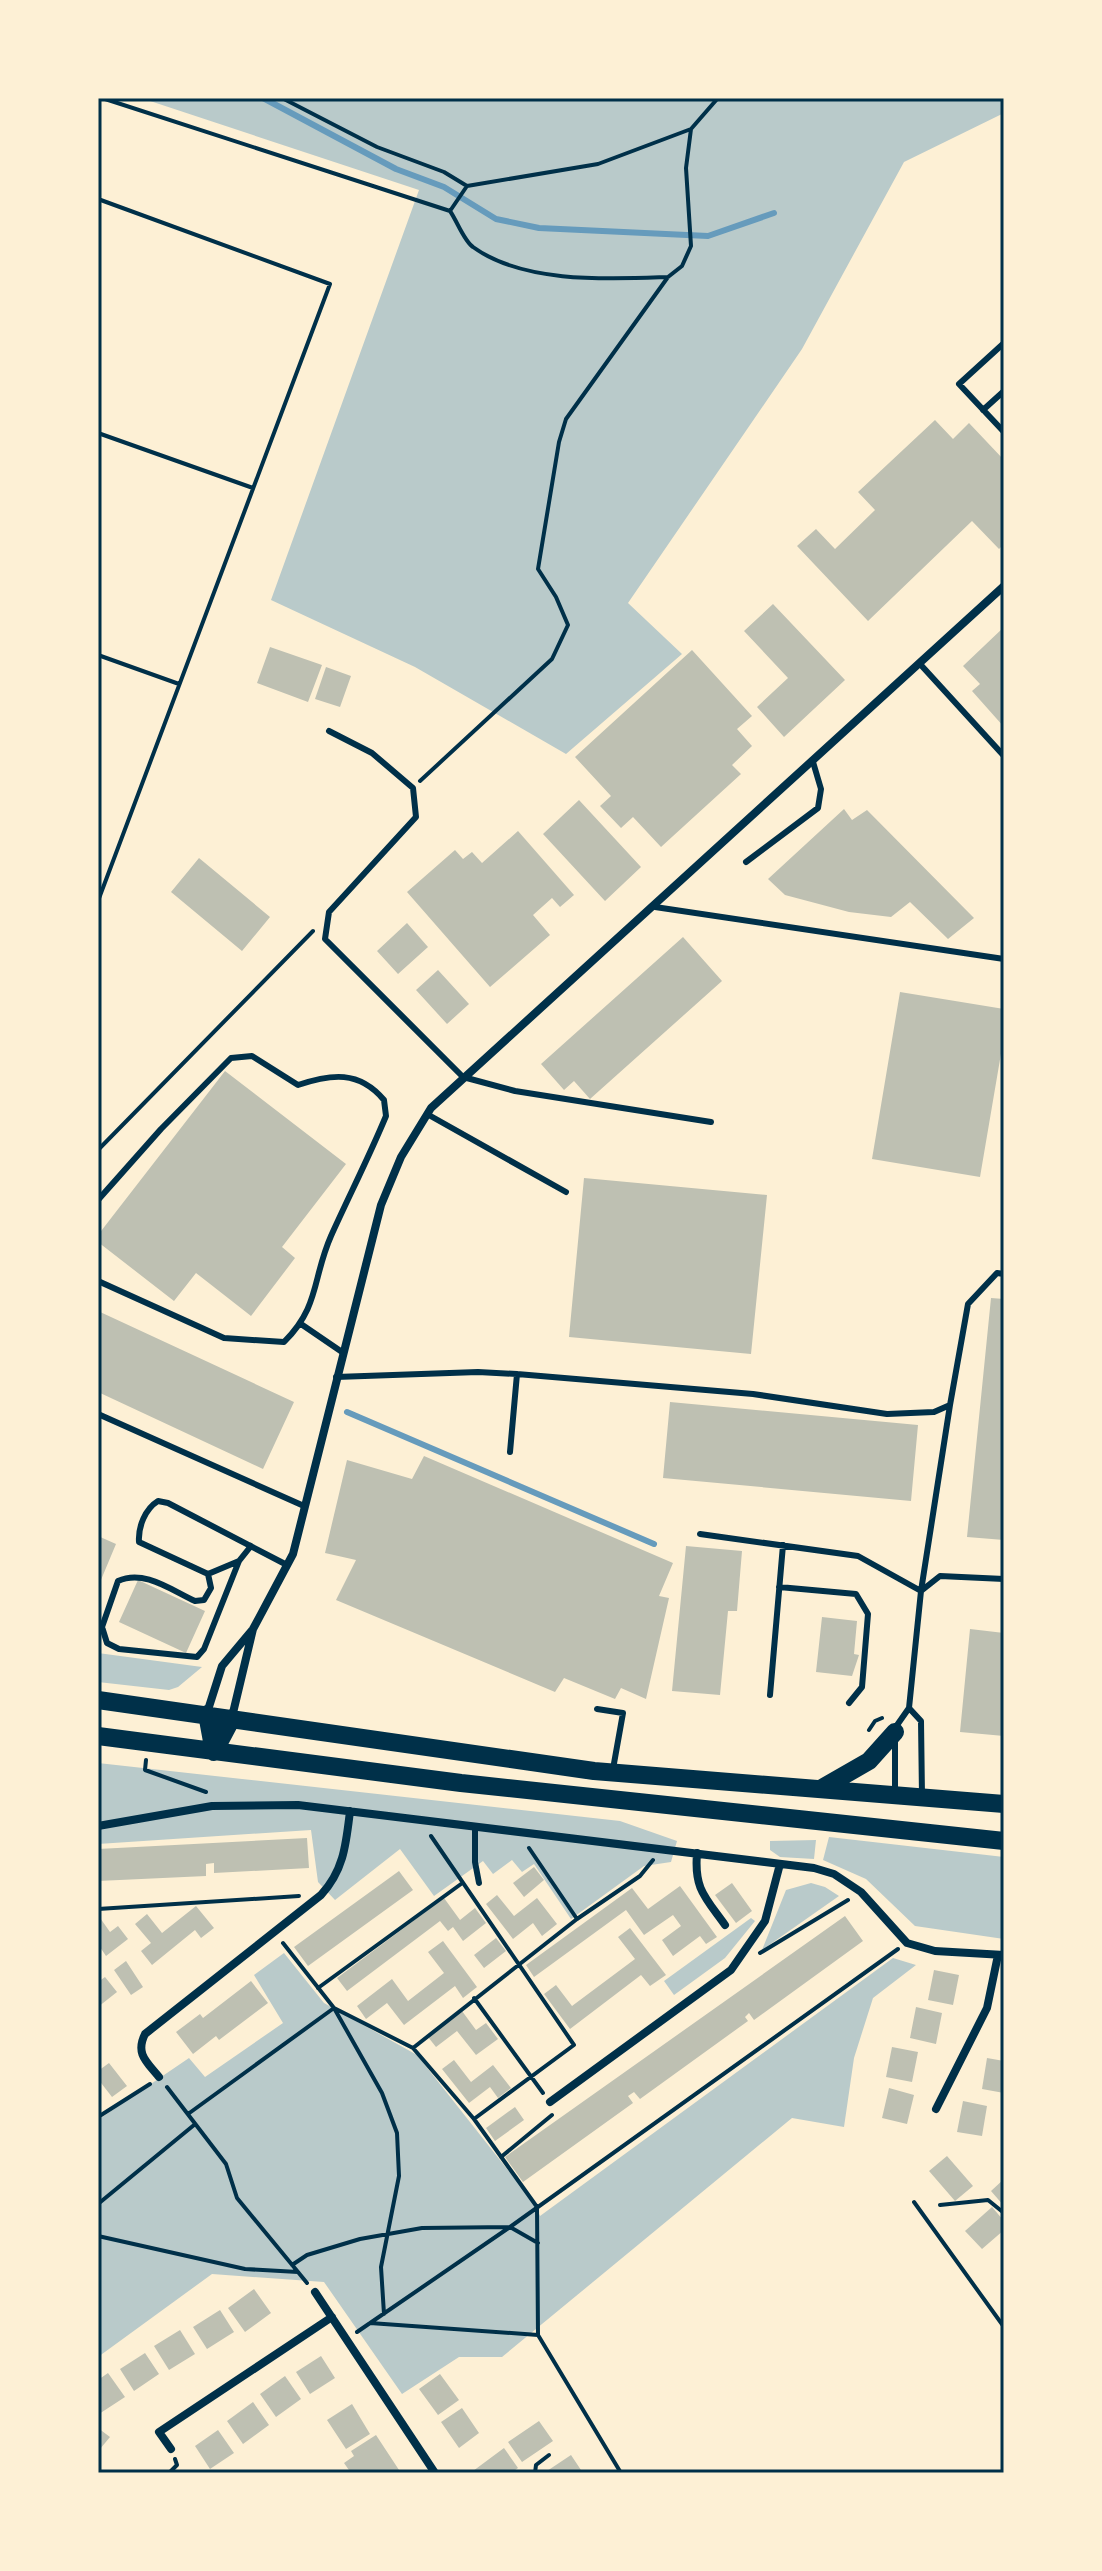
<svg xmlns="http://www.w3.org/2000/svg" width="1102" height="2571" viewBox="0 0 1102 2571" font-family="Ubuntu,sans-serif">
<style>
.green{fill:#b9caca}
.lines{fill:none;stroke-linecap:round;stroke-linejoin:round}
.stream{stroke:#669bbc;stroke-width:6}
.building{fill:#bec0b2}
.path{stroke:#003049;stroke-width:4}
.service{stroke:#003049;stroke-width:6}
.minor{stroke:#003049;stroke-width:8}
.trunk{stroke:#003049;stroke-width:18}
.neatline{fill:none;stroke:#003049;stroke-width:3}
</style>
<rect width="100%" height="100%" fill="#fdf0d5"/>
<!-- green -->
<path class="green" d="M141,98H1004V113L904,162L802,349L628,603L682,654L566,754L415,667L271,600L419,190Z
M98,1653L202,1667L178,1687L169,1690L98,1682Z
M98,1763L620,1821L677,1841L671,1862L644,1866L571,1919L534,1864L522,1872L512,1860L493,1874L483,1861L434,1896L400,1849L335,1900L318,1882L311,1830L98,1844Z
M829,1837L1004,1857V1939L915,1926L866,1879L823,1860Z
M816,1840L814,1859L780,1857L770,1850V1841Z
M811,1883L825,1887L839,1896L762,1950L786,1890Z
M751,1918L755,1921L725,1958L674,1995L664,1981Z
M284,1953L324,2003L417,2055L534,2203L540,2216L893,1958L916,1965L873,1998L854,2058L844,2127L792,2118L502,2357H459L402,2394L324,2282L212,2274L98,2357V2120L189,2058L205,2077L283,2023L254,1975Z"/>
<g class="lines">
<!-- stream -->
<path class="stream" d="M263,98L396,169L444,187L496,219L539,228L708,236L774,213
M347,1412L654,1544"/>
</g>
<!-- building -->
<path class="building" d="M935,420L953,439L969,423L1004,460V544L999,549L972,521L868,621L797,546L816,529L835,549L875,510L858,492Z
M773,604L845,680L784,737L757,707L788,678L744,631Z
M1004,627V727L972,691L980,684L963,666Z
M270,647L322,665L308,702L257,683Z
M692,650L752,716L737,729L752,746L732,765L741,774L661,847L633,817L621,828L600,806L611,796L575,757Z
M326,667L351,676L340,707L315,699Z
M579,800L641,867L605,901L543,834Z
M844,809L852,820L867,810L974,918L948,939L910,902L891,917L849,912L785,895L768,879Z
M518,831L574,895L560,907L552,898L533,915L550,935L490,987L407,892L455,850L463,859L472,852L482,863Z
M199,858L270,917L242,951L171,892Z
M407,923L428,947L398,974L377,951Z
M683,937L722,981L590,1099L574,1081L564,1090L541,1064Z
M438,970L469,1004L447,1024L416,990Z
M900,992L1004,1009V1036L980,1177L872,1159Z
M225,1071L346,1164L282,1247L295,1258L251,1316L196,1273L174,1301L98,1242V1235Z
M584,1178L767,1195L751,1354L569,1337Z
M991,1298L1004,1299V1540L967,1537Z
M98,1311L294,1402L263,1469L98,1392Z
M670,1402L918,1425L911,1501L663,1478Z
M424,1456L673,1563L659,1596L669,1598L646,1699L621,1688L615,1699L564,1678L555,1692L336,1600L356,1560L325,1553L347,1460L412,1479Z
M98,1536L116,1544L98,1587Z
M686,1546L742,1551L737,1611H728L720,1695L672,1691Z
M138,1580L205,1611L186,1653L119,1622Z
M822,1617L857,1621L854,1654L859,1655L852,1676L816,1672Z
M970,1629L1004,1633V1736L960,1732Z
M307,1838L309,1868L214,1873V1863L206,1864V1876L98,1881V1849Z
M534,1867L544,1880L524,1897L513,1883Z
M399,1871L413,1890L308,1966L294,1947Z
M732,1883L752,1911L736,1923L715,1895Z
M680,1886L717,1937L706,1944L700,1936L673,1956L662,1940L681,1926L673,1915L644,1935L626,1910L534,1977L526,1965L632,1888L648,1909Z
M497,1895L514,1916L537,1898L557,1924L542,1936L533,1923L513,1939L486,1904Z
M444,1898L460,1920L475,1908L486,1923L463,1941L453,1927L448,1931L440,1921L347,1991L337,1978Z
M196,1906L214,1928L201,1938L195,1930L152,1965L141,1951L151,1943L135,1924L147,1914L162,1933Z
M98,1915L110,1932L118,1926L128,1939L106,1956L98,1944Z
M845,1916L863,1941L754,2020L749,2013L745,2017L748,2021L640,2099L634,2092L628,2096L633,2103L523,2182L505,2157Z
M630,1928L666,1975L650,1986L641,1975L570,2029L544,1994L556,1985L572,2006L635,1959L618,1937Z
M496,1938L506,1951L484,1968L474,1955Z
M443,1941L477,1987L463,1998L455,1986L404,2025L387,2003L366,2019L357,2006L392,1979L408,2001L444,1973L428,1952Z
M126,1961L143,1987L131,1995L114,1970Z
M934,1970L959,1975L953,2005L928,2000Z
M105,1977L117,1992L98,2007V1982Z
M251,1981L268,2003L219,2040L216,2036L193,2054L176,2032L200,2014L203,2018Z
M916,2007L942,2013L936,2044L910,2038Z
M462,2011L476,2030L486,2023L498,2039L476,2055L457,2031L436,2047L428,2037Z
M892,2047L918,2052L912,2082L886,2077Z
M987,2058L1004,2061V2093L982,2089Z
M454,2060L471,2082L493,2065L511,2088L498,2098L490,2087L469,2103L442,2069Z
M109,2063L127,2086L112,2097L98,2079V2071Z
M889,2088L914,2095L907,2124L882,2118Z
M963,2101L987,2106L982,2136L957,2132Z
M515,2107L524,2120L495,2141L486,2128Z
M947,2156L973,2186L955,2201L929,2171Z
M1004,2179V2206L991,2191Z
M992,2207L1004,2221V2230L982,2249L965,2231Z
M254,2289L271,2313L245,2332L228,2308Z
M220,2310L234,2332L207,2349L193,2327Z
M180,2330L195,2354L169,2370L154,2346Z
M145,2353L159,2374L134,2391L120,2369Z
M321,2356L335,2378L310,2394L296,2372Z
M108,2373L125,2397L99,2414L98,2380Z
M440,2374L459,2400L438,2415L419,2389Z
M285,2376L301,2399L276,2417L260,2394Z
M253,2402L269,2425L243,2444L227,2421Z
M352,2404L370,2434L346,2449L327,2420Z
M462,2408L479,2433L459,2448L441,2422Z
M539,2421L553,2441L522,2462L508,2442Z
M98,2428L110,2437L100,2449L98,2447Z
M218,2430L234,2453L210,2469L195,2446Z
M376,2435L401,2473H351L344,2463L354,2456L351,2451Z
M504,2448L518,2468L511,2473H475L473,2471Z
M571,2455L583,2473H544Z"/>
<g class="lines">
<!-- path -->
<path class="path" d="M102,98L450,211C457,221 464,241 473,247C524,284 609,279 668,277
M282,98L377,147L444,172L467,186L598,164L691,129L718,98
M98,199L330,284L98,901
M450,211L467,186
M98,433L253,488
M98,655L179,684
M420,781L552,659L568,625L556,597L538,569L559,442L566,419L668,277L682,266L691,246L686,168L691,129
M98,1150L313,931
M869,1730L875,1721L882,1718
M146,1760L145,1770L206,1792
M431,1836L574,2045L474,2119
M529,1848L577,1919
M98,1909L299,1896
M283,1943L334,2008L413,2048L474,2119L537,2207L538,2335
M760,1953L848,1900
M318,1988L461,1884
M474,1998L543,2093
M413,2048L577,1919L640,1876L653,1860
M167,2087L226,2164L237,2198L298,2272
M188,2114L334,2008L382,2093L397,2133L399,2176L381,2267L384,2314
M98,2117L150,2084
M501,2157L552,2115
M914,2202L1004,2327
M98,2204L194,2125
M940,2205L988,2200L1004,2213
M98,2236L245,2269L298,2272L307,2283
M292,2265L307,2255L360,2239L422,2228L510,2227L538,2243
M370,2323L538,2335L621,2473
M357,2332L510,2227L898,1949
M169,2473L177,2465L175,2459
M535,2473L536,2465L549,2455"/>
<!-- service -->
<path class="service" d="M1004,343L959,384L1004,432
M983,410L1004,391
M920,664L1004,756
M329,731L372,753L413,788L416,817L329,912L325,939L463,1077L515,1091L711,1122
M746,862L818,808L821,789L813,762
M655,907L1004,959
M427,1114L566,1192
M98,1200L161,1129L231,1058L252,1056L298,1085C331,1074 359,1070 384,1100L386,1116C369,1157 349,1196 331,1236C312,1279 320,1306 284,1342L224,1338L98,1281
M301,1324L342,1352
M336,1377L478,1372L517,1374L753,1394L887,1414L934,1412L950,1405L968,1304L997,1273L1004,1274
M98,1414L304,1506
M510,1452L517,1374
M700,1534L858,1556L921,1591L950,1405
M251,1546L239,1561L204,1649L197,1657L119,1649L107,1643L102,1627L118,1581C144,1569 171,1590 195,1601L204,1600L211,1588L208,1574L139,1542C138,1527 145,1509 158,1501L168,1503L287,1565
M208,1574L239,1561
M779,1587L856,1594L868,1614L862,1687L849,1703
M770,1695L783,1545
M909,1708L921,1721L922,1796
M597,1709L623,1713L613,1769
M895,1728L909,1708L921,1591L940,1576L1004,1579
M895,1739V1792
M475,1827V1862L479,1883"/>
<!-- minor -->
<path class="minor" d="M207,1713L222,1666L253,1629L293,1554L381,1205L401,1157L431,1108L1004,586
M232,1717L253,1629
M98,1826L212,1806L298,1805L814,1868L834,1874L861,1892L907,1943L935,1951L1004,1955
M697,1853C694,1889 705,1897 725,1925
M159,2077C147,2062 135,2054 145,2034L321,1895C344,1870 346,1844 350,1811
M550,2102L731,1970L765,1921L780,1864
M936,2109L987,2008L998,1955
M315,2292L435,2473
M171,2449L159,2432L332,2317"/>
<!-- trunk -->
<path class="trunk" d="M98,1700L594,1771L1004,1804
M207,1714L214,1752
M98,1736L461,1783L1004,1841
M214,1752L232,1718
M822,1788L869,1761L895,1732"/>
</g>
<!-- border -->
<rect width="1102" height="2571" fill="none" stroke="#fdf0d5" stroke-width="200"/>
<rect x="100" y="100" width="902" height="2371" class="neatline"/>
</svg>
